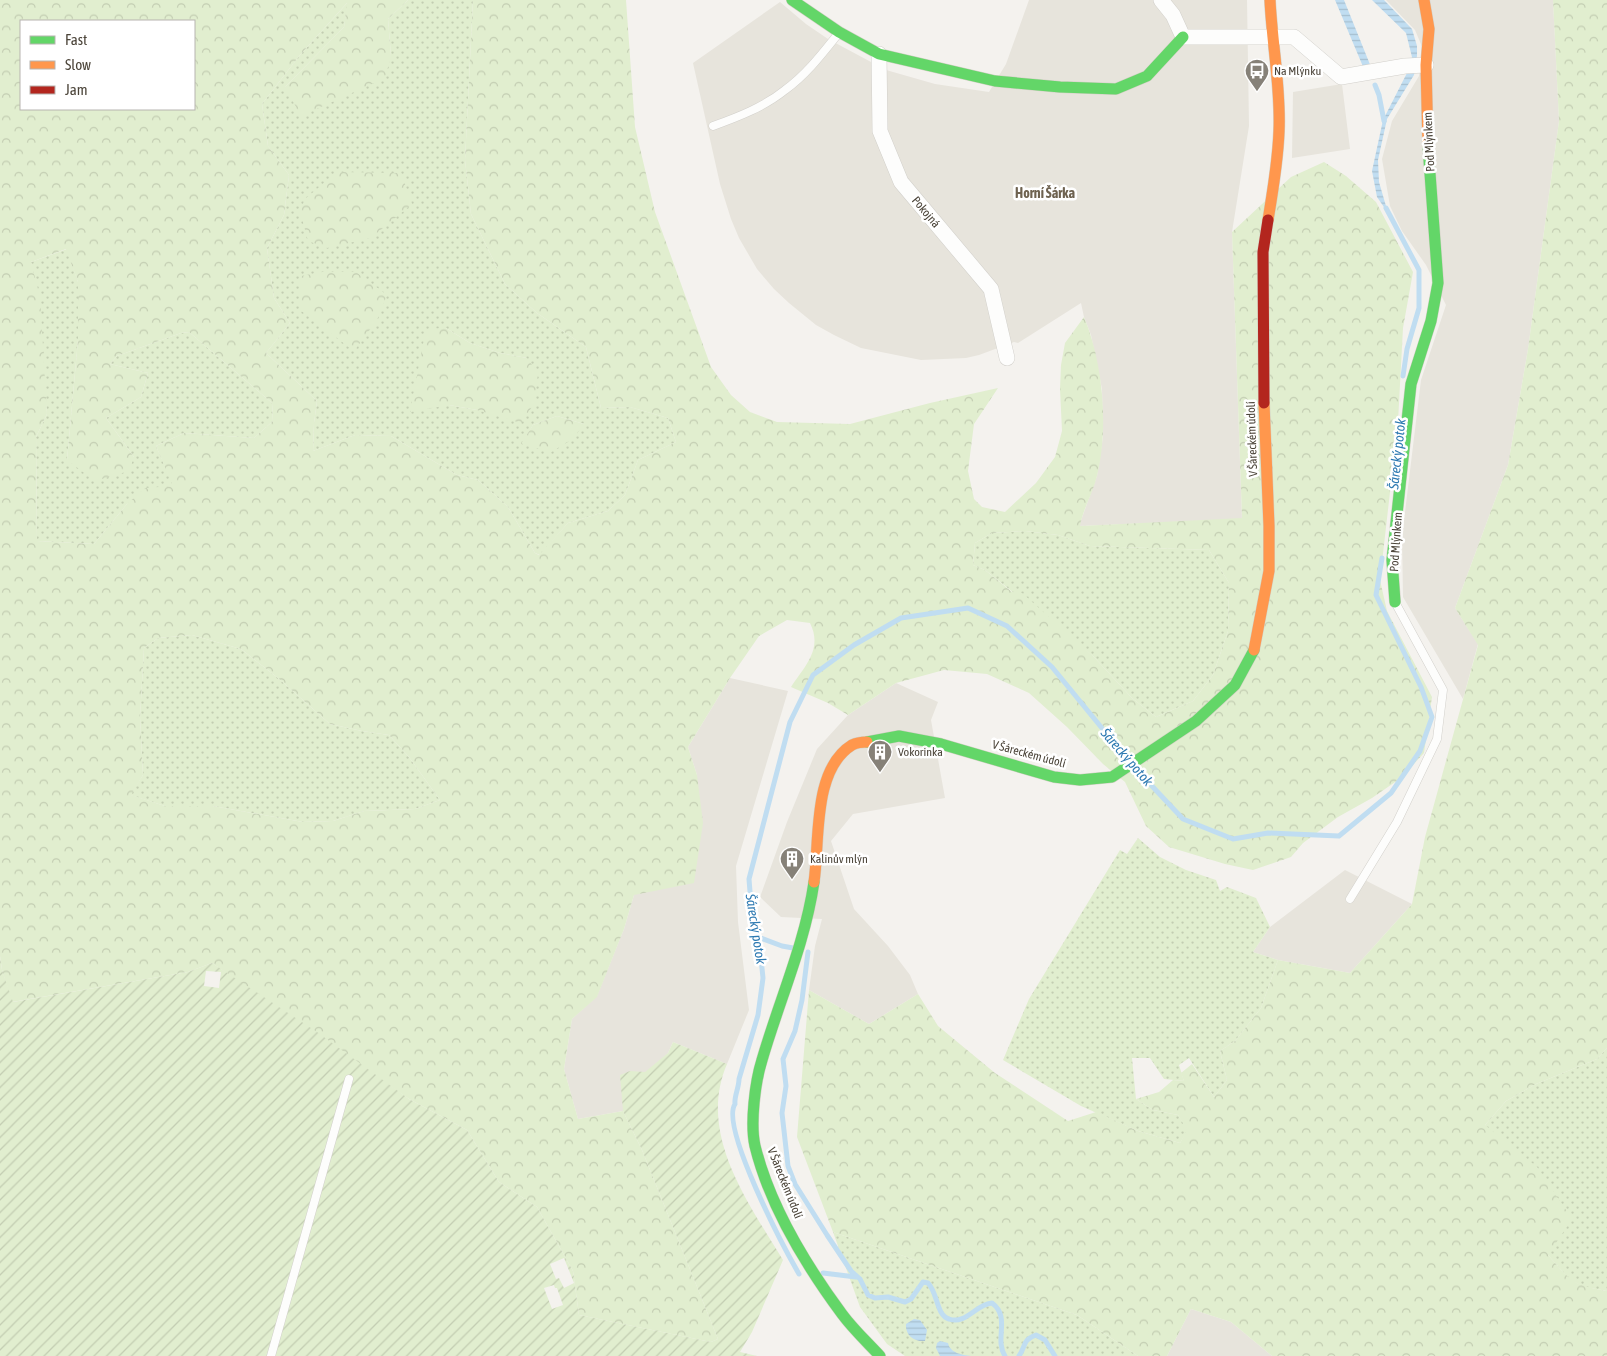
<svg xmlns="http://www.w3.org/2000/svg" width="1607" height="1356" viewBox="0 0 1607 1356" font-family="'Asap Condensed',sans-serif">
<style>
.residential{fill:#e7e4dc}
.grass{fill:url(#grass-dots);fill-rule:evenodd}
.forest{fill:url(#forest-crowns);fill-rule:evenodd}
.garden{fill:url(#garden-furrows);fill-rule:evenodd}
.water{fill:url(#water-rules)}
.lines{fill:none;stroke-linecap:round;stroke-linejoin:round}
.stream{stroke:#c0ddf1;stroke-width:5}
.lane-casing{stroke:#d2d0cb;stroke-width:9}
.street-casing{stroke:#d2d0cb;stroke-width:16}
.fast-casing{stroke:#d3cfc5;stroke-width:12}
.slow-casing{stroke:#d3cfc5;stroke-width:12}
.jam-casing{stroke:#d3cfc5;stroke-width:12}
.lane{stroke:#fdfdfc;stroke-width:8}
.street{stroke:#fdfdfc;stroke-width:15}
.fast{stroke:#63d668;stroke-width:11}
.slow{stroke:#ff974d;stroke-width:11}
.jam{stroke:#b3261e;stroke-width:11}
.labels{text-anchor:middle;stroke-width:5;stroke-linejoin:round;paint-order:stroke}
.poi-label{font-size:12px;fill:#4b4439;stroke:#fff;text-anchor:start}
.street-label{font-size:12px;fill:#4b4439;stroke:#fff}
.neighbourhood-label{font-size:14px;font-weight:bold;fill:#6e6250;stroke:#fff}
.water-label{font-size:14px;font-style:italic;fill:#2e7ab2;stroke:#fff}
</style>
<defs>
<pattern id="grass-dots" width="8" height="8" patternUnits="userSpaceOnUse" patternTransform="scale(1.25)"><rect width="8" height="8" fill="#e1eecf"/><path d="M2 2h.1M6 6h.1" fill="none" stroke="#c3cdb2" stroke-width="1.8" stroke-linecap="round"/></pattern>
<pattern id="forest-crowns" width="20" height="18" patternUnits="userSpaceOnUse" patternTransform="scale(1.25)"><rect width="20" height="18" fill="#e1eecf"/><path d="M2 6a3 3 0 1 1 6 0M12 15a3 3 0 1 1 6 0" fill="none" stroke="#c3cdb2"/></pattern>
<pattern id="garden-furrows" width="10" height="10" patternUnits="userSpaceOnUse" patternTransform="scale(1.25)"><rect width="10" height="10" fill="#e1eecf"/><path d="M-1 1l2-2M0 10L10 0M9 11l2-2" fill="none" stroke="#c3cdb2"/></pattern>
<pattern id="water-rules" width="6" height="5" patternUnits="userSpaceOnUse" patternTransform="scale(1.25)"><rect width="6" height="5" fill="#c0ddf1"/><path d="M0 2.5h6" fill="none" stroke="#a6bfcf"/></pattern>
</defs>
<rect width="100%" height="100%" fill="#f4f2ee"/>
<!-- residential -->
<path class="residential" d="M1029,0H1247L1249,126L1232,232L1242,519L1079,526L1097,476L1103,437L1102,389L1091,335L1084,317L1081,303L1018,343L1014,342L979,355L966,358L921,360L861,348L834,335L816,325L789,303L774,289L757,269L739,238L731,219L720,184L693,63L780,2L806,24L828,39L886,70L935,84L989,92L1006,64Z
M1386,0H1553L1559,121L1528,349L1508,465L1455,608L1478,644L1463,699L1403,597L1402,537L1421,380L1446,305L1426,265L1402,231L1390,206L1382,159L1392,121L1419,76L1423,49L1415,30Z
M1342,84L1350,149L1292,158L1293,92Z
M730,678L788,691L736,866L738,922L749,1010L727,1064L673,1042L668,1053L623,1111L578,1119L564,1069L572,1019L597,996L624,929L634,895L697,775L688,747Z
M896,683L938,702L931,720L945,798L853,814L831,841L854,909L888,946L910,975L918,994L869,1024L809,990L815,946L822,919L781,917L760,897L787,822L817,749L848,715Z
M1345,870L1412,904L1350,973L1278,960L1253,952L1270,927Z
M1191,1309L1231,1322L1272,1356H1167Z"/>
<!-- grass -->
<path class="grass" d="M408,0H473L465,160L471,214L505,284L537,313L586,347L601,408L630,407L668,418L676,442L638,460L625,495L608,511L568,523L540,555L535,553L508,507L478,480L457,475L391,436L355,435L313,451L314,423L317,401L266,353L290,323L274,298L267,248L284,215L289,175L268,146L262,104L300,55L348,2L344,27L285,87L391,56L388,19ZM446,328L470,343L500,353L527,358L477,410L449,405ZM557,416L584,424L522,444L533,425Z
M67,249L78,282V340L67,460L134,457L106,418L141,397L148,373L110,364L117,356L181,333L189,332L272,403L273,421L254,438L184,433L156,446L174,486L127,504L94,544L37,541L36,437L47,414L31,262Z
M1025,531L1058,535L1090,546L1209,550L1229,583L1228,631L1213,675L1193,701L1156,717L1132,698L1093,656L985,570L973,565L975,543L992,533Z
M192,635L241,649L278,678L330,724L362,731L389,735L409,757L440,800L415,809L364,811L333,821L303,822L213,806H165L130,795L143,775L140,717L144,648L158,638Z
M1138,838L1160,857L1186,870L1216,880L1220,891L1227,887L1256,898L1270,927L1253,952L1278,960L1261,1008L1235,1041L1220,1051L1227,1080L1214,1097L1189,1058L1179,1065L1184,1081L1164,1079L1150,1058H1132L1136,1099L1153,1110L1178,1115L1188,1130L1180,1143L1138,1131L1081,1106L1003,1060L1029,999L1120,850L1127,854Z
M1607,1048V1291L1585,1287L1570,1280L1548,1255L1485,1125L1506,1101L1536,1084L1597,1059Z
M833,1232L1077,1315L1138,1356H905L887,1344L860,1307Z"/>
<!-- forest -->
<path class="forest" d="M0,0H408L388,19L391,56L385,78L301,116L285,87L344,27L347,3L300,55L262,104L268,146L289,175L284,215L267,248L274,298L290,323L266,353L317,401L314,423L313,451L355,435L391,436L457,475L478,480L508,507L535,553L539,555L568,523L608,511L625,495L638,460L676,442L668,418L630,407L601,408L586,347L537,313L505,284L471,214L465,160L473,0H626L635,127L655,212L711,367L731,395L750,412L777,422L850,424L930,403L998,388L974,424L968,471L974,499L982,507L1005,512L1036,483L1055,457L1062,431L1060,389L1061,365L1065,343L1084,317C1103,362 1109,428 1097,476C1093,493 1083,509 1080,526L1242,518L1232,232L1291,177L1324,162L1346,176L1376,202L1413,272L1403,328L1398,422L1380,580L1387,611L1432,697L1424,753L1401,778L1372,798L1338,817L1303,843L1291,857L1253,870L1225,864L1169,847L1146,826L1125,782L1103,764L1067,727L1029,693L987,674L944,670L896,683L848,715L828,703L791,687C805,666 823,649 810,623L787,620L759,636L730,678L688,747L697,775L703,823L694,883L634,895L624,929L597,997L572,1019L564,1069L578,1119L623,1111L642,1150L718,1339L711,1342L579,1315L573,1271L537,1207L499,1182L467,1130L409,1099L212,963L188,972L12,1002L2,970L0,956ZM21,21H194V109H21ZM66,249L78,282V340L67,460L95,481L129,471L134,457L106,418L141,397L148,373L110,364L117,356L181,333L189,332L272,403L273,421L254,438L184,433L156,446L173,486L145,488L127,504L94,544L37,541L36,437L47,414L40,297L31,262ZM1025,531L1058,535L1090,546L1209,550L1229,583L1228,631L1213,675L1193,701L1156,717L1132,698L1093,656L1022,593L1012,592L985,570L973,565L975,543L992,533ZM192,635L241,649L278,678L330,724L362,731L389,735L409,757L440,800L415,809L364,811L333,821L303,822L213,806H165L131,795L143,775L140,717L144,648L158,638Z
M1553,0H1607V1048L1597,1059L1536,1084L1506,1101L1485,1125L1537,1167L1572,1219L1548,1255C1571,1281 1572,1285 1607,1291V1356H1272L1231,1322L1191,1309L1167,1356H1138L1077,1315L833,1232L797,1137L809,990L869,1024L918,994L938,1026L995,1073L1068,1121L1096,1112L1138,1131L1180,1143L1187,1130L1178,1115L1153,1110L1136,1099L1159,1092L1173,1080L1184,1081L1181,1073L1192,1064L1214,1097L1227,1080L1220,1051L1235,1041L1261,1008L1278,960L1350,973L1412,904L1425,837L1478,645L1455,608L1508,465L1528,349L1559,121Z
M337,172L401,173L412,204L371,238L327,248L308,241L300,211L305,199Z
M322,272H356L387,295L377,320L354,351L300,310L301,276Z
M446,328L470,343L500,353L527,358L538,373L534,404L521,423L477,410L449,405L410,412L426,329Z
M557,416L584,424L573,439L551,452L521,444L533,425Z"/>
<!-- garden -->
<path class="garden" d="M0,956L2,970L13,1002L188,972L212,963L317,1032L409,1099L467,1130L499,1182L537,1207L573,1271L579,1315L711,1342L718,1339L642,1150L623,1111L620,1075L630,1071L645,1072L668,1053L673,1042L727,1064C697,1134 748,1202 783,1260L752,1332L740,1352L757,1356H0ZM206,971L221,972L219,988L204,986ZM564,1258L574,1283L564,1288L559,1278L556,1279L550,1264ZM554,1285L555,1288H557L563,1305L552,1309L544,1288Z"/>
<!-- water -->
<path class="water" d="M1335,0H1344L1371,67L1364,69Z
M1372,0H1384L1412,29L1417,46V56L1414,75L1387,119L1378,160L1379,182L1388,213L1377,197L1372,171L1383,120L1408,71L1412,57L1406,33Z
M914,1319L920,1320L927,1330L925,1341C914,1342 905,1335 906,1324Z
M940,1341L948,1343C950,1353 962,1355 971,1356H940L936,1348L937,1343Z"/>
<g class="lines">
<!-- stream -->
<path class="stream" d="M1375,85L1379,95L1384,121
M1386,208L1419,270V308L1407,349L1403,376
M1135,768L1183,819L1233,839L1268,833L1339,836L1391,793L1420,751L1432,717L1421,687L1376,595L1382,558
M758,937L782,946L793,948
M808,952L802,1000L795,1031L783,1059L786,1086L782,1113L788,1166L795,1184L827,1235L851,1271L860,1279L868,1295L875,1298L888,1297L905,1302L911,1299L923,1282L928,1283C938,1293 936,1315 949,1319C966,1325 976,1304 992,1303C1011,1317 994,1339 1005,1356
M823,1273L856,1277
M799,1274C784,1248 720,1127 735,1104C734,1096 739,1088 739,1079L758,1015L763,978L760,949L752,917L749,879L790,722L813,675L854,645L901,618L968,608L1007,626L1052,667L1128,760
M1019,1356C1026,1346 1022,1340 1036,1335L1045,1340L1055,1356"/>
<defs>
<path id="lane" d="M713,126C738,117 764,107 785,90C806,75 822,54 838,34
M1350,899L1397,822L1437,739L1443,690L1396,604
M271,1356L349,1079"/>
<path id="street" d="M1161,0L1173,15L1183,37H1294L1341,77L1405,66L1426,65
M879,54L880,131L901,182L991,289L1007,358"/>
<path id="fast" d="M792,0L839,32L879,54L995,81L1060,87L1116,89L1147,76L1183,37
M1395,602L1392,560L1411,384L1431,321L1438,283L1428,146
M867,742L899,736L941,744L1054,777L1080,780L1112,777L1196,721L1235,685L1254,650
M814,882C805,944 779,1001 762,1060C755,1082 750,1124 755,1146C770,1207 805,1264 842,1314C853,1329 867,1342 880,1356"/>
<path id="slow" d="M1424,0L1429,29L1426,65L1428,146
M1268,220C1273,190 1278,161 1279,131C1281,88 1272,44 1270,0
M1254,650L1269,571V526L1264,403
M814,882C820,841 812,770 852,745C856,743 862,742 867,742"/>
<path id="jam" d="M1264,403L1263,252L1268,220"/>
</defs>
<!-- lane casing -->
<use href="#lane" class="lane-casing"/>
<!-- street casing -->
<use href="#street" class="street-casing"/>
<!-- fast casing -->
<use href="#fast" class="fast-casing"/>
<!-- slow casing -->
<use href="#slow" class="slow-casing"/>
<!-- jam casing -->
<use href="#jam" class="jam-casing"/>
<!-- lane -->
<use href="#lane" class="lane"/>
<!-- street -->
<use href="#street" class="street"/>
<!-- fast -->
<use href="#fast" class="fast"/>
<!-- slow -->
<use href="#slow" class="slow"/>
<!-- jam -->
<use href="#jam" class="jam"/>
</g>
<!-- icons -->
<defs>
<symbol id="bus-pin" viewBox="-11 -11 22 30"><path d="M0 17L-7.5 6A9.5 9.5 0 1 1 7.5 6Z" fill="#868178" stroke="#fff"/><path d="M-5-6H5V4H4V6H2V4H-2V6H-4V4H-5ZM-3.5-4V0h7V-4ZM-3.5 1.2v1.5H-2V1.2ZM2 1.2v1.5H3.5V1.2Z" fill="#fff"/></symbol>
<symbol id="building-pin" viewBox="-11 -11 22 30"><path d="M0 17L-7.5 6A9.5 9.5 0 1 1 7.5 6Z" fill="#868178" stroke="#fff"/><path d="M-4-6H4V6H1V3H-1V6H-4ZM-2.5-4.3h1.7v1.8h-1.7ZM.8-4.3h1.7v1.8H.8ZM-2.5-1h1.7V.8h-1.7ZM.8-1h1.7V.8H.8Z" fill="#fff"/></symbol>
</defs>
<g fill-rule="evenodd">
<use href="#bus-pin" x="1243" y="57" width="28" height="38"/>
<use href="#building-pin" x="866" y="738" width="28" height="38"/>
<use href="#building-pin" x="778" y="845" width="28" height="38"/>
</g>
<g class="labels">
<!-- poi labels -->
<g class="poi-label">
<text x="1274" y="75">Na Mlýnku</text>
<text x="898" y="756">Vokorinka</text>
<text x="810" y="863">Kalinův mlýn</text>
</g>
<!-- street labels -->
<g class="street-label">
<text transform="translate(1429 142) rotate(-93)" y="4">Pod Mlýnkem</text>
<text transform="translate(926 212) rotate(50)" y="4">Pokojná</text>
<text transform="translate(1252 439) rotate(-92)" y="4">V Šáreckém údolí</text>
<text transform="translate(1396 542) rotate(-86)" y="4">Pod Mlýnkem</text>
<text transform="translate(1029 754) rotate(15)" y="4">V Šáreckém údolí</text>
<text transform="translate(785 1183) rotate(68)" y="4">V Šáreckém údolí</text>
</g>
<!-- neighbourhood labels -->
<g class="neighbourhood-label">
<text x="1045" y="198">Horní Šárka</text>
</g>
<!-- water labels -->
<g class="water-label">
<text transform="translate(1397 454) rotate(-84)" y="5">Šárecký potok</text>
<text transform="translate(1127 757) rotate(49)" y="5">Šárecký potok</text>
<text transform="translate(756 929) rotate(81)" y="5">Šárecký potok</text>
</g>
</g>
<!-- legend -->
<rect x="20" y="20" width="175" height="90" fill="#ffffff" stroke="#b7b4b0"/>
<rect x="30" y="36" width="25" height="8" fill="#63d668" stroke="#b7b4b0"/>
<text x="65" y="45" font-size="15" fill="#4b4439">Fast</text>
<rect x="30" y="61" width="25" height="8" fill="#ff974d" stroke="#b7b4b0"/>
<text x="65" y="70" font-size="15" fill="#4b4439">Slow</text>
<rect x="30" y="86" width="25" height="8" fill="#b3261e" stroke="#b7b4b0"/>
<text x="65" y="95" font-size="15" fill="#4b4439">Jam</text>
</svg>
